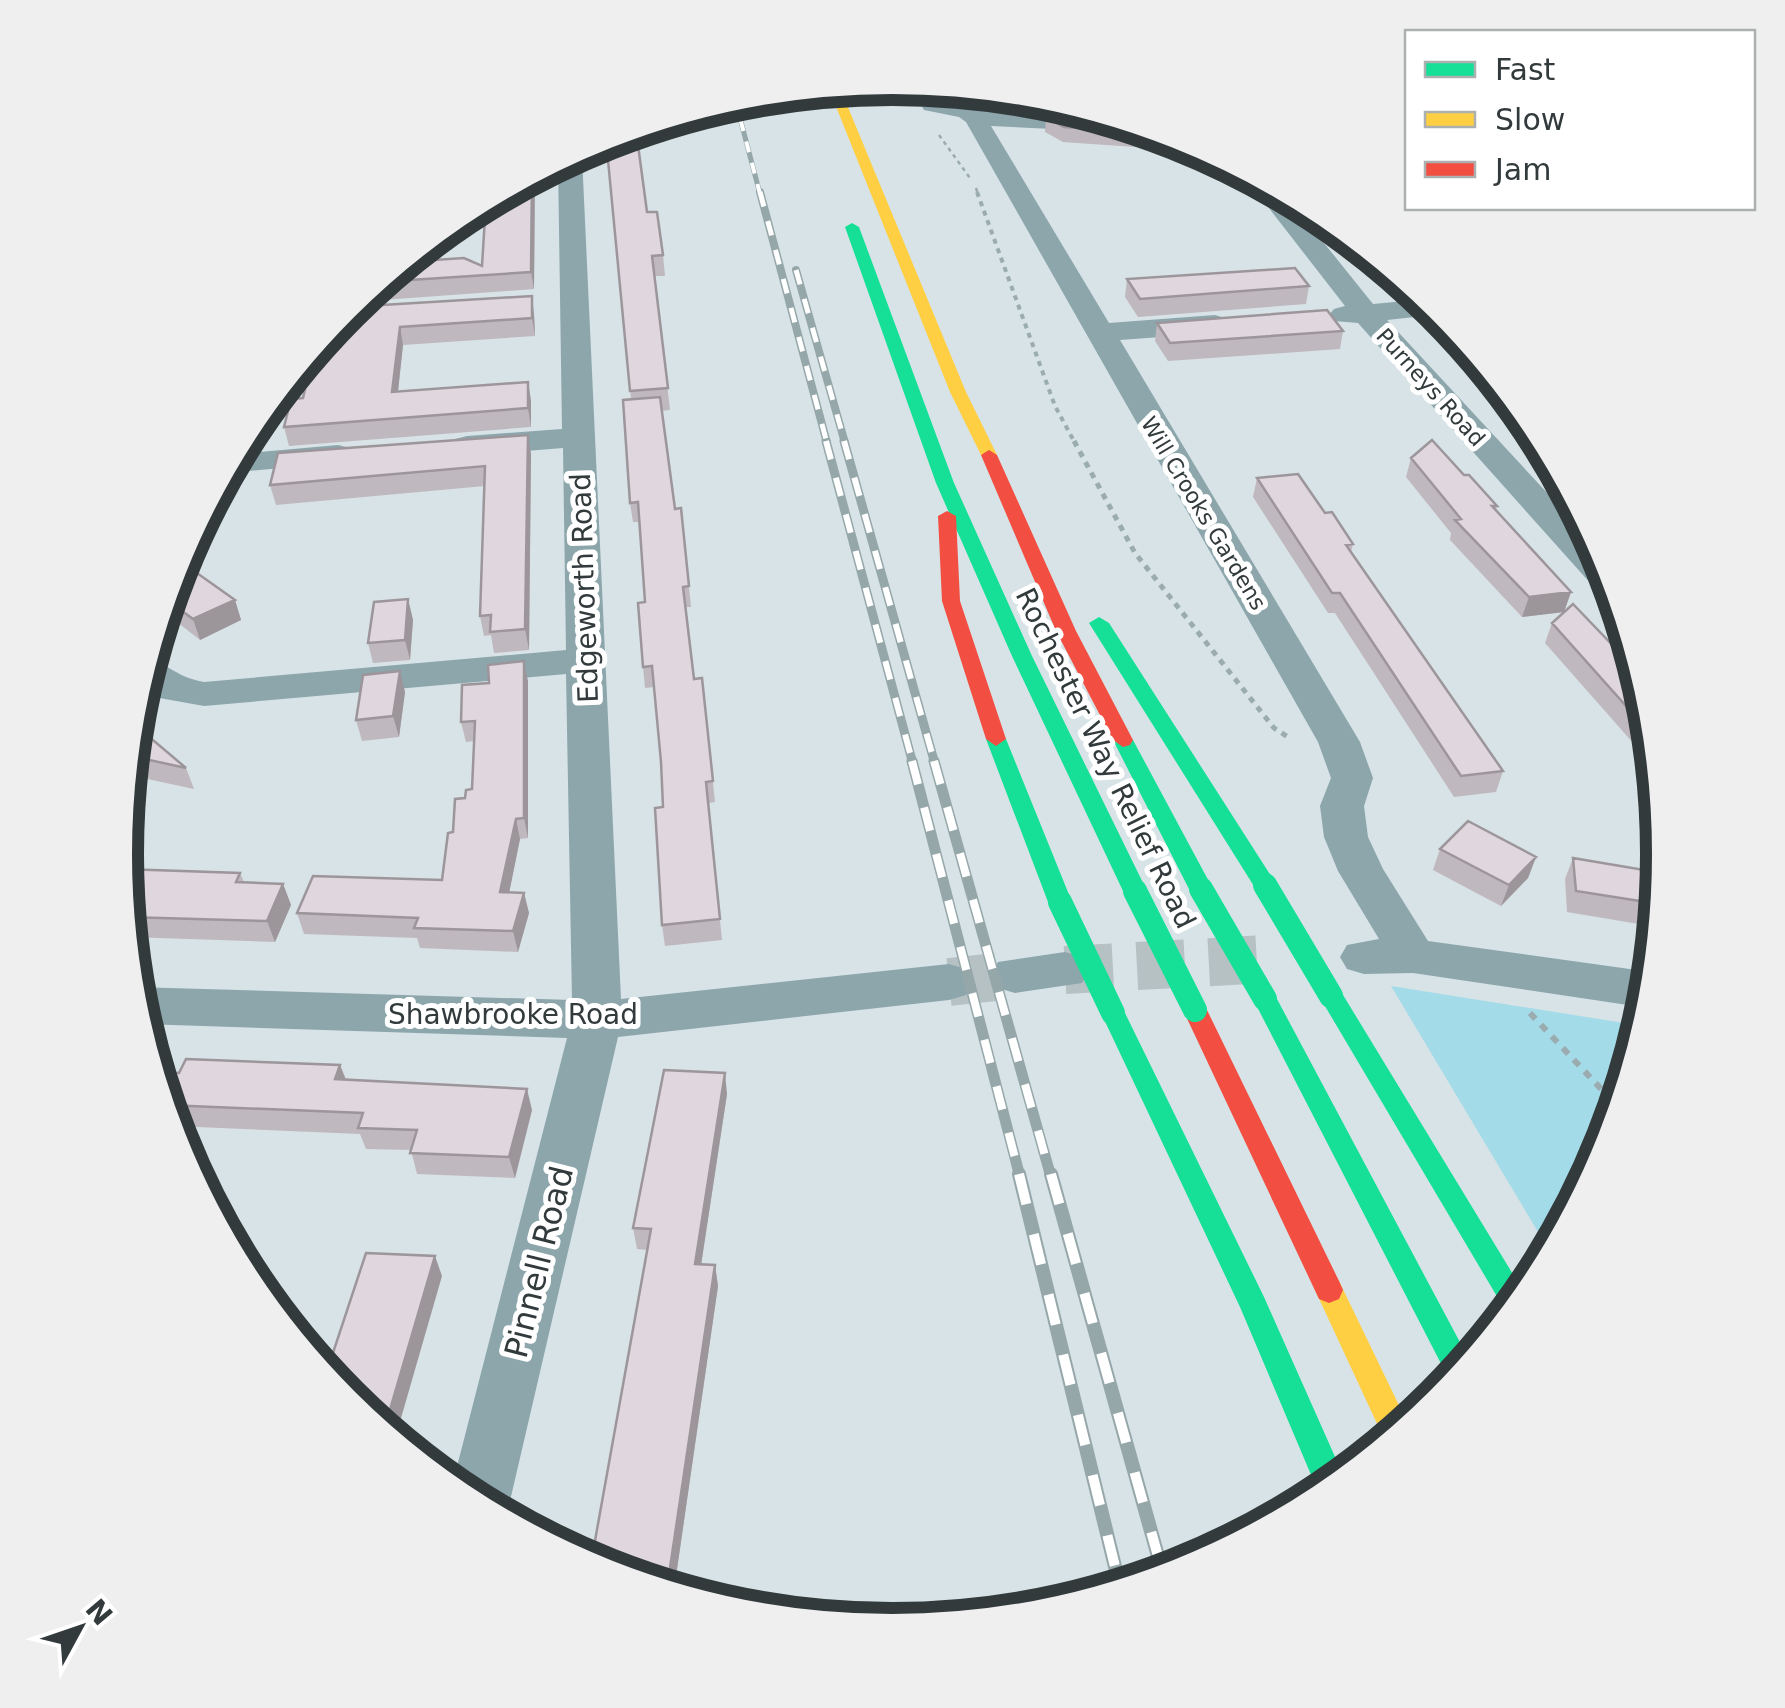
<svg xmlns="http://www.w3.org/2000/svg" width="1785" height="1708" viewBox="0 0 1785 1708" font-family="'DejaVu Sans',sans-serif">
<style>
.green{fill:#a4dbe8}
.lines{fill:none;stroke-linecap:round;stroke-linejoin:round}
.street-tunnel{stroke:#b6c1c4;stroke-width:48;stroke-dasharray:48 24;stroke-linecap:butt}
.path-far3{stroke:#9bacb0;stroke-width:2.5;stroke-dasharray:4 4;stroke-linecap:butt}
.path-far2{stroke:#9bacb0;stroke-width:4;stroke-dasharray:5 5;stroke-linecap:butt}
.path-far1{stroke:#9bacb0;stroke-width:5;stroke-dasharray:6 6;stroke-linecap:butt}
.path{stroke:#9bacb0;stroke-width:6;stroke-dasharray:8 8;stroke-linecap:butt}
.street{fill:#8ca6ac;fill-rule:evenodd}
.fast{fill:#16e098;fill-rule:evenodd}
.slow{fill:#ffcf43;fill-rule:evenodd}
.jam{fill:#f24e42;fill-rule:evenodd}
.rail-far4-casing{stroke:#96a7aa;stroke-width:5}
.rail-far3-casing{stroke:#96a7aa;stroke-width:8}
.rail-far2-casing{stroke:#96a7aa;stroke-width:9}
.rail-far1-casing{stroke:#96a7aa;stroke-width:11}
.rail-casing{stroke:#96a7aa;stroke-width:14}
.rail-far4{stroke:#fff;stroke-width:4;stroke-dasharray:11;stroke-linecap:butt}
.rail-far3{stroke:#fff;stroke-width:5;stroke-dasharray:15;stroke-linecap:butt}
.rail-far2{stroke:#fff;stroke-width:6;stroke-dasharray:19;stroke-linecap:butt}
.rail-far1{stroke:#fff;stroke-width:8;stroke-dasharray:24;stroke-linecap:butt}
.rail{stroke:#fff;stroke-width:10;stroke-dasharray:31;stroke-linecap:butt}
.fast-bridge{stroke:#16e098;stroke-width:24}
.wall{fill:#c0b8bf}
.shaded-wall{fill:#9c969b}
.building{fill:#dfd6de;stroke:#9c969b;stroke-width:2.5}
.labels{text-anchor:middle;stroke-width:10;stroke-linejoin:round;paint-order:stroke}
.far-street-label{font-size:22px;fill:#323a3c;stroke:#fff}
.street-label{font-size:28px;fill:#323a3c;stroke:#fff}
.near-street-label{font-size:32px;fill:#323a3c;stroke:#fff}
.rim{fill:none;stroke:#323a3c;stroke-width:12}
</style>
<rect width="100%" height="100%" fill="#d7e3e6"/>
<!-- green -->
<path class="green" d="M1391,986L1643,1026L1605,1150L1550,1252Z"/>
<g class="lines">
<!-- street-tunnel -->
<path class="street-tunnel" d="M1065,970L1267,959
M949,982L1015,975"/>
<!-- path-far3 -->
<path class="path-far3" d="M939,135L970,178
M976,188L978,194"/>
<!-- path-far2 -->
<path class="path-far2" d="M977,192L1055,406L1075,443"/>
<!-- path-far1 -->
<path class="path-far1" d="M1074,441L1135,553L1274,728L1291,739"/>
<!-- path -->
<path class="path" d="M1530,1013L1618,1107"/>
<!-- street -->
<path class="street" d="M932,98L974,106L981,111L1110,118L1148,129L1138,133L991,126L1109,323L1215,315L1225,318L1230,324L1225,330L1215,333L1120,340L1360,742L1373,778L1364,806L1368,837L1383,869L1428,941L1651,972L1648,1008L1413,973L1364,974L1347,969L1340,957L1347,945L1379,939L1338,871L1324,837L1320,806L1331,778L1318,742L966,122L959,117L924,110L921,105L924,100Z
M579,151L582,156L621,999L949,964L966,969L973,982L966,995L949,1000L618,1037L506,1518L452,1486L567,1038L142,1024L134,987L572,1000L566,674L204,706L154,697L141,686L149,660C171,665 176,677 204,682L566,650L563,448L467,456L455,453L451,446L455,439L467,436L562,429L558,162Z
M1251,175L1283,192L1373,304L1427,299L1443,314L1387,320L1601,551L1617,596L1600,594L1358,323L1334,321L1329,315L1334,309L1345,306L1251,185L1247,180Z
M338,445L350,448L355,455L350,462L226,473L236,454Z
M1065,952L1082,957L1089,970L1082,983L1015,993L998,988L991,975L998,962Z"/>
<!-- fast -->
<path class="fast" d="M852,223L859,227L954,483L1032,656L1147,891L1143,897H1127L1123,891L1012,656L936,483L845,227Z
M1099,617L1109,623L1273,879L1276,885L1273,891H1257L1089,623Z
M996,732L1006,739L1072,902L1068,908L1060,910L1048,902L986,739Z
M1123,733L1133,740L1213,889L1209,895L1201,897L1189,889L1113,740Z
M1331,987L1340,990L1525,1294L1508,1315L1319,996L1322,990Z
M1265,990L1274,992L1277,999L1470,1361L1451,1383L1253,999L1256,992Z
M1113,1004L1122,1006L1125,1013L1264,1297L1344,1477L1320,1496L1240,1307L1101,1013L1104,1006Z"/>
<!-- slow -->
<path class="slow" d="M840,88L966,392L997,455L995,459L989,460L981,455L950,392L829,89Z
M1329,1277L1339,1281L1408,1424L1386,1443L1315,1290L1319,1281Z"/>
<!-- jam -->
<path class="jam" d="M989,450L997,455L1076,631L1133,740L1130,745L1123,747L1113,740L1056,631L981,455Z
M947,511L956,516L960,601L1006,739L996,746L986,739L942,601L938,516Z
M1195,1001L1204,1003L1207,1010L1339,1281L1343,1290L1339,1299L1329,1303L1319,1299L1183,1010L1186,1003Z"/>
<defs>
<path id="rail-far4" d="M735,99L760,194"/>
<path id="rail-far3" d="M760,192L827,443
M796,270L845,443"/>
<path id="rail-far2" d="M826,441L913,764
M844,441L935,764"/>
<path id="rail-far1" d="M912,761L1020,1177
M934,761L1051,1177"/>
<path id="rail" d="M1019,1174L1120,1587
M1051,1174L1163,1574"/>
</defs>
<!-- rail-far4 casing -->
<use href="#rail-far4" class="rail-far4-casing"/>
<!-- rail-far3 casing -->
<use href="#rail-far3" class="rail-far3-casing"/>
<!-- rail-far2 casing -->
<use href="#rail-far2" class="rail-far2-casing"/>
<!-- rail-far1 casing -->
<use href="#rail-far1" class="rail-far1-casing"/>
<!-- rail casing -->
<use href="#rail" class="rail-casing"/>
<!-- rail-far4 -->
<use href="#rail-far4" class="rail-far4"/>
<!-- rail-far3 -->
<use href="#rail-far3" class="rail-far3"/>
<!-- rail-far2 -->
<use href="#rail-far2" class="rail-far2"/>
<!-- rail-far1 -->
<use href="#rail-far1" class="rail-far1"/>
<!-- rail -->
<use href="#rail" class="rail"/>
<!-- fast-bridge -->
<path class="fast-bridge" d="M1265,885L1331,996
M1201,889L1265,999
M1135,891L1195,1010
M1060,902L1113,1013"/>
</g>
<!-- wall -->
<path class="wall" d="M971,90L1044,97L1096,114L1003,108Z
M1046,117L1118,120L1188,141L1193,144L1192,151L1063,142L1045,132Z
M555,164L554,168L535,175L534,289L355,302L404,262L482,266L486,201Z
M610,172L647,212L663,255L665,276H655L670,410L661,411L675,509L681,508L691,607H685L694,679L702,678L715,802L708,803L722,940L665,946L662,925L663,807L661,762L654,687L645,688L643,667L645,602L640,522H633L630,503L631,399Z
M1127,279L1309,286L1306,304L1138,317L1125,297Z
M349,307L534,314L535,336L403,345L398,391L528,382L531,401V427L289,446L284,427L303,398Z
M1157,323L1343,331L1340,349L1168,361L1155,341Z
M1450,323L1478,357H1471L1452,335Z
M531,454L529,650L494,653L491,635L484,636L480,616L485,486L276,505L270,485Z
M1411,458L1464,475L1497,506L1496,510L1571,592L1564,612L1522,617L1450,540L1451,533L1406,477Z
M1257,478L1325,513L1353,544L1351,552L1503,771L1496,792L1454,797L1335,613H1328L1253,497Z
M207,508L190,568L235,600L241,620L200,640L164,612L180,558Z
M408,599L413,620L410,660L373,663L368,643Z
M1552,623L1649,704L1656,769L1545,643Z
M528,681V838L520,839L509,893H524L529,913L518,952L420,948L417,938L304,934L297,913L442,880L453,832L465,798L472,789L474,741L466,742L461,722Z
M405,692L399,737L362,741L356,720Z
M134,724L186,768L194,789L129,775Z
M1440,849L1536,857L1528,878L1501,906L1433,870Z
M1573,858L1662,873L1657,927L1567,912L1565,879Z
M123,869L240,873L244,882L283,884L291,905L275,942L129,937Z
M340,1065L346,1079L532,1110L515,1178L417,1174L411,1150L366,1149L360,1134L173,1126L156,1072L179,1073Z
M727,1094L701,1265H715L718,1286L674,1590L597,1567L648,1250L637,1249L633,1228Z"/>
<!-- shaded-wall -->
<path class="shaded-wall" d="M555,164L554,168L535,175L534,289L531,272L532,176Z
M532,296L534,314L535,336L532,318Z
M400,327L403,345L396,410L392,392Z
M528,382L531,401V427L528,408Z
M528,435L531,454L529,650L525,629Z
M207,508L187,581L180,561Z
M1571,592L1564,612L1522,617L1529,597Z
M408,599L413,620L410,660L405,640Z
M235,600L241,620L200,640L193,619Z
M524,661L528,681V838L524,818Z
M400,671L405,692L399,737L393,716Z
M516,819L520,839L505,913L500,892Z
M1536,857L1528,878L1501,906L1509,885Z
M283,884L291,905L275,942L267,921Z
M524,893L529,913L518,952L513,931Z
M340,1065L348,1086L335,1079Z
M725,1073L727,1094L698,1285L695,1264Z
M527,1089L532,1110L515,1178L509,1157Z
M435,1256L442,1276L395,1439L384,1430Z
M715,1265L718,1286L674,1590L667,1588Z"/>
<!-- building -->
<path class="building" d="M1046,117L1118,120L1161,133L1064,127Z
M636,130L647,212H657L663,255L652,256L668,388L630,391L606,139Z
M532,176L531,272L379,282L404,262L464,258L482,266L486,201Z
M1295,268L1309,286L1140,299L1127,279Z
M532,296V318L400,327L392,392L528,382V408L284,427L291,399L303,398L314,349L349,307Z
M1327,310L1343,331L1170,343L1157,323Z
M660,397L675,509L681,508L689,586L683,587L694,679L702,678L713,781L706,782L720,919L662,925L655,808L663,807L661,762L652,666L643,667L638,603L645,602L638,502L630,503L623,400Z
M528,435L525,629L490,632L491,615L480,616L485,466L270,485L278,453Z
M1432,440L1464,475H1469L1497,506H1492L1571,592L1529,597L1455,520L1461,519L1411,458Z
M1298,474L1325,513L1332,512L1353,544L1346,545L1503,771L1461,776L1340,593H1332L1257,478Z
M181,556L180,561L235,600L193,619L167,600Z
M408,599L405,640L368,643L374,602Z
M1573,604L1641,675L1649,704L1652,735L1552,623Z
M524,661V818L516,819L500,892L524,893L513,931L414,928L418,918L297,913L313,876L442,880L448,833L453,832L455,799L465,798L466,790L472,789L475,721L461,722L462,685L489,683L488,665Z
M400,671L393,716L356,720L363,675Z
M134,724L186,768L131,756Z
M1468,821L1536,857L1509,885L1440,849Z
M1573,858L1662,873L1659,904L1576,891Z
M123,869L240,873L236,882L283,884L267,921L127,917Z
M186,1059L340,1065L335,1079L527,1089L509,1157L410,1153L417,1130L358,1128L363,1113L166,1105L156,1072L179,1073Z
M664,1070L725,1073L695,1264L715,1265L667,1588L591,1563L651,1229L633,1228Z
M366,1253L435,1256L384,1430L347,1399L326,1374Z"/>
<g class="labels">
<!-- far-street labels -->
<g class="far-street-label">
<text transform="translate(1431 387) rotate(48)" y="8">Purneys Road</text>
<text transform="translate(1204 513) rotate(59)" y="8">Will Crooks Gardens</text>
</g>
<!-- street labels -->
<g class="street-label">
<text transform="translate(584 588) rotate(-92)" y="10">Edgeworth Road</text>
<text transform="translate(1106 758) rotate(64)" y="10">Rochester Way Relief Road</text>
<text x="513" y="1024">Shawbrooke Road</text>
</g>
<!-- near-street labels -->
<g class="near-street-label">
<text transform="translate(539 1262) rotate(-76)" y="11">Pinnell Road</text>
</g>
</g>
<!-- crop -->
<path d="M0 0H1785V1708H0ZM138 854a754 754 0 1 1 1508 0a754 754 0 1 1-1508 0Z" fill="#efefef" fill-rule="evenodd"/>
<path class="rim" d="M138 854a754 754 0 1 1 1508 0a754 754 0 1 1-1508 0Z"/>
<!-- legend -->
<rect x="1405" y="30" width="350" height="180" fill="#ffffff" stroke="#adb0b1" stroke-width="2.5"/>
<rect x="1425" y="62" width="50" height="15" fill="#16e098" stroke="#adb0b1" stroke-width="2.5"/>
<text x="1495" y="80" font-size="30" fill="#323a3c">Fast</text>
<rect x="1425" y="112" width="50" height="15" fill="#ffcf43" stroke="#adb0b1" stroke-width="2.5"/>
<text x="1495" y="130" font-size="30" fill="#323a3c">Slow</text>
<rect x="1425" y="162" width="50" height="15" fill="#f24e42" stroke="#adb0b1" stroke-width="2.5"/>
<text x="1495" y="180" font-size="30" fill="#323a3c">Jam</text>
<!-- north arrow -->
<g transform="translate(80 1628) rotate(50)" stroke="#ffffff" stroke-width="8" paint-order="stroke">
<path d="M0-8L18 38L0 25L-18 38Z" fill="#323a3c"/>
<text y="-15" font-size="28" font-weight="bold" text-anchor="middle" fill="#323a3c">N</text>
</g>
</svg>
